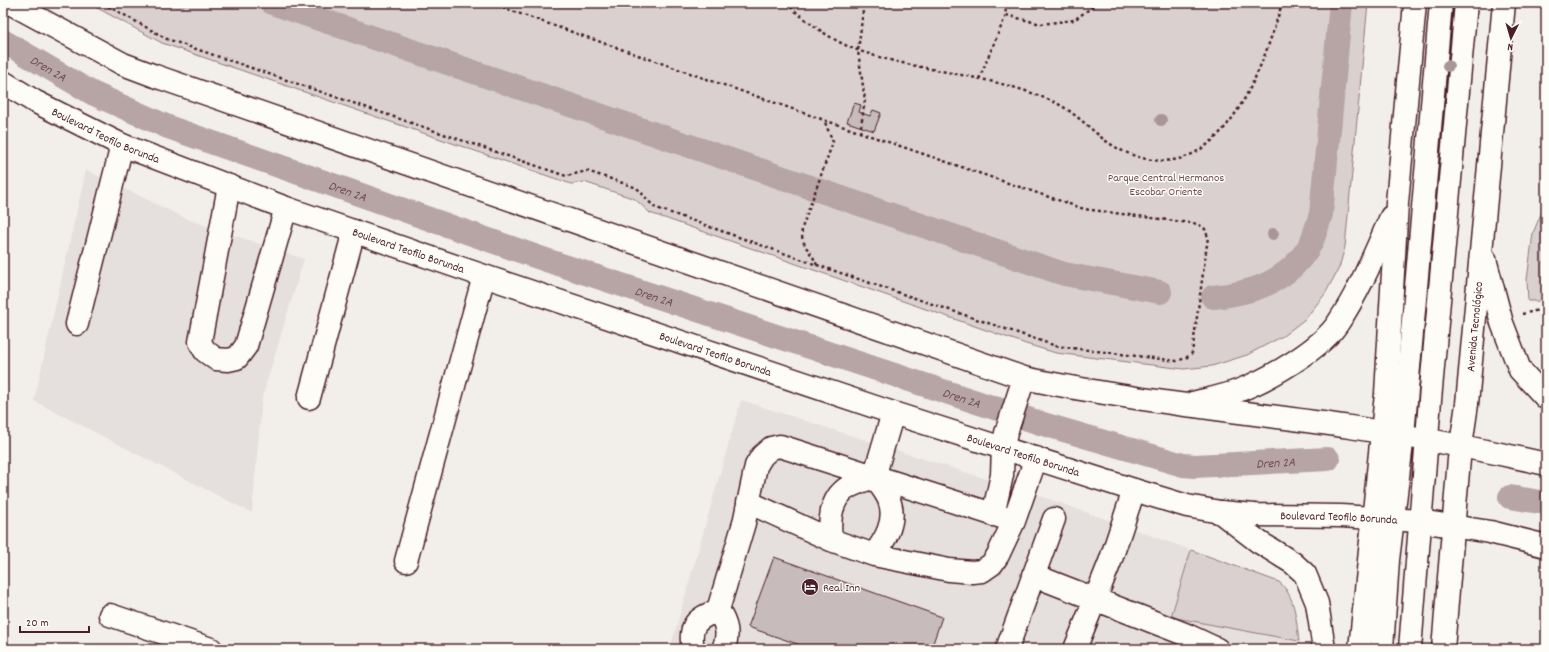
<svg xmlns="http://www.w3.org/2000/svg" width="1549" height="652" viewBox="0 0 1549 652" font-family="Dekko,sans-serif">
<style>
.built{fill:#e5dfdd}
.green{fill:#d9d0cf;stroke:#92787d}
.lines{fill:none;stroke-linecap:round;stroke-linejoin:round}
.canal{stroke:#b7a5a6;stroke-width:24}
.building{fill:#c8bbbb;stroke:#4a1f2b}
.minor-casing{stroke:#4a1f2b;stroke-width:25}
.major-casing{stroke:#4a1f2b;stroke-width:25}
.path{stroke:#4a1f2b;stroke-width:2.5;stroke-dasharray:3 3;stroke-linecap:butt}
.minor{stroke:#fdfcf7;stroke-width:22}
.major{stroke:#fdfcf7;stroke-width:22}
.tree{fill:#a99598}
.labels{text-anchor:middle;stroke-width:3;stroke-linejoin:round;paint-order:stroke}
.street-label{font-size:12px;fill:#4a1f2b;stroke:#fdfcf7}
.park-label{font-size:12px;fill:#6e4b54;stroke:#fdfcf7}
.poi-label{font-size:12px;fill:#4a1f2b;stroke:#fdfcf7;text-anchor:start}
.water-label{font-size:13px;font-style:italic;fill:#704e56;stroke:#fdfcf7}
</style>
<rect width="100%" height="100%" fill="#f2efeb"/>
<filter id="ink" filterUnits="userSpaceOnUse"><feTurbulence type="fractalNoise" baseFrequency=".025" numOctaves="2"/><feDisplacementMap in="SourceGraphic" scale="8" xChannelSelector="R" yChannelSelector="G"/><feConvolveMatrix kernelMatrix="1 2 1 2 8 2 1 2 1" color-interpolation-filters="sRGB"/></filter>
<g filter="url(#ink)">
<!-- built -->
<path class="built" d="M86,170L187,219L304,259L262,398L252,513L34,401Z
M741,400L1052,500L1191,550L1171,617L1299,641L1300,649H670Z"/>
<!-- green -->
<path class="green" d="M88,3H1368L1345,247L1339,268L1325,294L1305,319L1283,336L1247,355L1212,366L1184,369L1056,353L1026,344L650,213L635,199L584,182L571,184L162,43Z
M1546,202V301H1528L1527,280L1533,233Z
M1191,550L1279,582C1296,596 1296,621 1299,641L1171,617Z"/>
<g class="lines">
<!-- canal -->
<g class="canal">
<path d="M272,3L1064,274L1160,292"/>
<path id="s1" d="M3,41L92,93L168,127L543,259L1043,424L1183,465L1195,466L1328,459"/>
<path d="M1213,297C1254,293 1290,281 1311,243C1315,234 1318,223 1321,214L1341,3"/>
<path d="M1510,497L1546,503"/>
</g>
</g>
<!-- building -->
<path class="building" d="M854,103L861,105L859,112L864,114L870,116L873,110L881,113L874,131L847,122Z
M774,557L942,617L931,649H812L748,627Z"/>
<g class="lines">
<defs>
<path id="minor" d="M229,186L200,342L205,351L216,359L228,360L237,358L246,346L286,208
M77,324L122,145
M309,398L354,231
M748,502L831,540L874,555L949,570L972,572L982,571L992,564L998,555L1014,521L1036,458
M993,515L1002,475L1003,447L1006,433L1024,378
M831,540C829,523 830,499 847,488C855,483 866,480 874,477
M874,555C885,540 896,522 890,503C888,494 879,484 874,477L893,413
M406,561L484,276
M1033,575L1187,635L1217,649
M718,610C726,623 730,634 723,649
M110,615L211,649
M693,649C688,624 697,619 718,610L744,523L756,466L762,456L771,448L780,446L1014,521
M1007,649L1054,519
M1075,649L1110,562L1134,490
M1382,649L1388,560L1403,435L1441,3
M1410,649L1430,400L1466,3"/>
<g id="major">
<path d="M10,3L123,64L155,76L1024,378C1132,401 1241,411 1350,427C1416,437 1481,449 1546,464"/>
<path id="s2" d="M3,82L34,101L122,145L286,208L484,276L893,413L1134,490L1187,506L1220,512L1255,515L1341,516L1420,521L1490,532L1546,546"/>
<path d="M1485,259L1502,323L1520,370L1546,398"/>
<path d="M1193,403C1209,399 1225,396 1240,390C1269,379 1321,349 1338,323C1360,290 1375,253 1391,217"/>
<path d="M1220,512L1259,542L1293,563L1305,574L1317,603L1324,649"/>
<path d="M1360,649L1386,394L1397,203L1415,3"/>
<path id="s3" d="M1443,649L1459,459L1467,404L1504,3"/>
</g>
</defs>
<!-- minor casing -->
<use href="#minor" class="minor-casing"/>
<!-- major casing -->
<use href="#major" class="major-casing"/>
<!-- path -->
<path class="path" d="M103,3L167,39L566,176L587,171L611,179L637,188L654,207L817,265L1056,346L1177,361L1186,358L1192,353L1208,237L1205,229L1198,224L1084,209L824,120L489,3
M786,3C807,22 833,42 860,51C923,73 993,74 1054,102C1073,111 1086,125 1102,138C1122,154 1152,165 1178,159C1237,145 1267,54 1282,3
M1006,15L1041,24L1074,20L1098,3
M979,79L1006,15L1005,3
M860,133L865,100L858,51L864,3
M817,265C811,250 800,246 802,228L833,142L824,120
M1522,314L1539,310H1546"/>
<!-- minor -->
<use href="#minor" class="minor"/>
<!-- major -->
<use href="#major" class="major"/>
</g>
<!-- trees -->
<g class="tree">
<circle cx="1448" cy="66" r="6"/>
<circle cx="1161" cy="120" r="6"/>
<circle cx="1273" cy="234" r="6"/>
</g>
</g>
<!-- icons -->
<defs>
<symbol id="hotel-disc" viewBox="-11 -11 22 22"><circle r="9.5" fill="#4a1f2b" stroke="#fdfcf7"/><path d="M-6-4.5h1.5V1H6V5H4.5V3h-9V5H-6ZM-4 0a1.8 1.8 0 1 1 3.6 0ZM.5 0V-2.5h3Q6-2.5 6 0Z" fill="#fff"/></symbol>
</defs>
<g fill-rule="evenodd">
<use href="#hotel-disc" x="800" y="577" width="20" height="20"/>
</g>
<g class="labels">
<!-- street labels -->
<g class="street-label">
<text dy="4" stroke="none"><textPath href="#s2" startOffset="116">Boulevard Teofilo Borunda</textPath></text>
<text dy="4" stroke="none"><textPath href="#s2" startOffset="440">Boulevard Teofilo Borunda</textPath></text>
<text dy="4" stroke="none"><textPath href="#s3" startOffset="324">Avenida Tecnológico</textPath></text>
<text dy="4" stroke="none"><textPath href="#s2" startOffset="764">Boulevard Teofilo Borunda</textPath></text>
<text dy="4" stroke="none"><textPath href="#s2" startOffset="1088">Boulevard Teofilo Borunda</textPath></text>
<text dy="4" stroke="none"><textPath href="#s2" startOffset="1412">Boulevard Teofilo Borunda</textPath></text>
</g>
<!-- park labels -->
<g class="park-label">
<text x="1166" y="181">Parque Central Hermanos<tspan x="1166" dy="14">Escobar Oriente</tspan></text>
</g>
<!-- poi labels -->
<g class="poi-label">
<text x="823" y="591">Real Inn</text>
</g>
<!-- water labels -->
<g class="water-label">
<text dy="5" stroke="none"><textPath href="#s1" startOffset="53">Dren 2A</textPath></text>
<text dy="5" stroke="none"><textPath href="#s1" startOffset="377">Dren 2A</textPath></text>
<text dy="5" stroke="none"><textPath href="#s1" startOffset="701">Dren 2A</textPath></text>
<text dy="5" stroke="none"><textPath href="#s1" startOffset="1025">Dren 2A</textPath></text>
<text dy="5" stroke="none"><textPath href="#s1" startOffset="1349">Dren 2A</textPath></text>
</g>
</g>
<!-- margin -->
<rect width="1549" height="652" fill="none" stroke="#fdfcf7" stroke-width="16"/>
<rect x="8" y="8" width="1533" height="636" fill="none" stroke="#4a1f2b" stroke-width="1.5" filter="url(#ink)"/>
<!-- north arrow -->
<g transform="translate(1511 38) rotate(185)" stroke="#fdfcf7" stroke-width="3" paint-order="stroke">
<path d="M0-3L7 15L0 10L-7 15Z" fill="#4a1f2b"/>
<text y="-6" font-size="11" font-weight="bold" text-anchor="middle" fill="#4a1f2b">N</text>
</g>
<!-- scale -->
<path d="M20 626v6h69v-6" fill="none" stroke="#4a1f2b" stroke-width="2"/>
<text x="26" y="626" font-size="12" fill="#4a1f2b" stroke="#fdfcf7" stroke-width="3" paint-order="stroke">20 m</text>
</svg>
